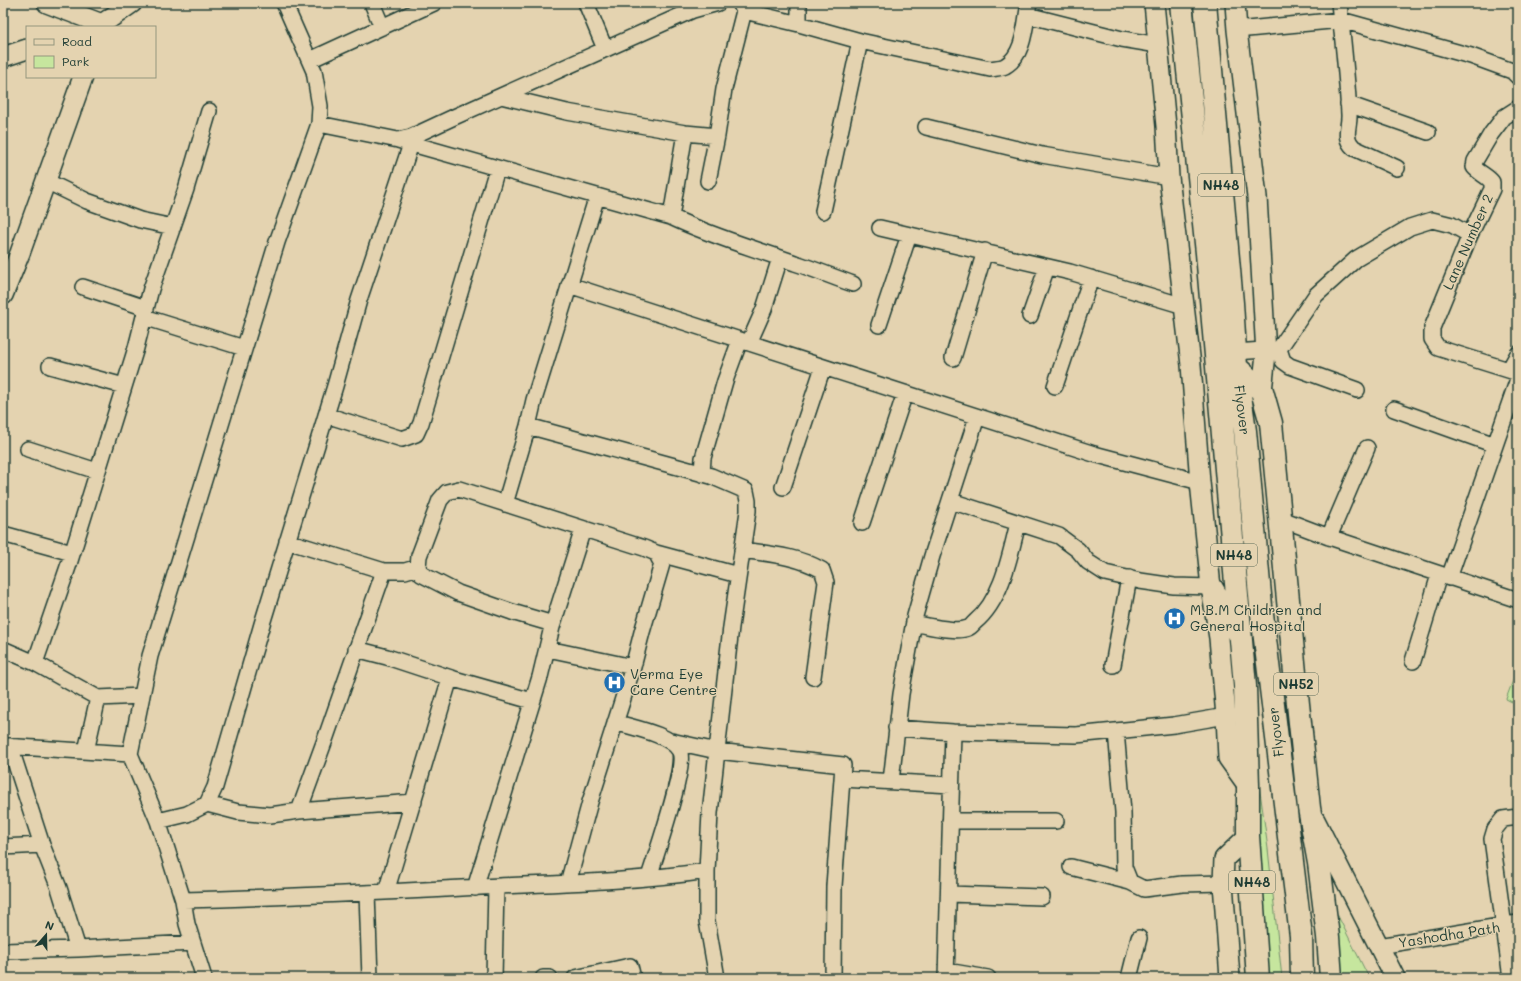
<svg xmlns="http://www.w3.org/2000/svg" width="1521" height="981" viewBox="0 0 1521 981" font-family="Mali,sans-serif">
<style>
.green{fill:#c6e69e;stroke:#729269}
.lines{fill:none;stroke-linecap:round;stroke-linejoin:round}
.minor-casing{stroke:#1f3d34;stroke-width:18}
.tertiary-casing{stroke:#1f3d34;stroke-width:22}
.trunk-casing{stroke:#1f3d34;stroke-width:25}
.minor{stroke:#e4d3b0;stroke-width:15}
.tertiary{stroke:#e4d3b0;stroke-width:19}
.trunk{stroke:#e4d3b0;stroke-width:22}
.labels{text-anchor:middle;stroke-width:3;stroke-linejoin:round;paint-order:stroke}
.shield{fill:#e4d3b0;stroke:#5a6a59;stroke-width:1}
.shield-label{font-size:13px;font-weight:bold;fill:#1f3d34}
.street-label{font-size:14px;fill:#1f3d34;stroke:#e4d3b0}
.poi-label{font-size:14px;fill:#1f3d34;stroke:#e4d3b0;text-anchor:start}
</style>
<rect width="100%" height="100%" fill="#e4d3b0"/>
<filter id="ink" filterUnits="userSpaceOnUse"><feTurbulence type="fractalNoise" baseFrequency=".025" numOctaves="2"/><feDisplacementMap in="SourceGraphic" scale="8" xChannelSelector="R" yChannelSelector="G"/><feConvolveMatrix kernelMatrix="1 2 1 2 8 2 1 2 1" color-interpolation-filters="sRGB"/></filter>
<g filter="url(#ink)">
<!-- green -->
<path class="green" d="M1518,667V705L1506,699Z
M1255,755L1268,849L1282,978H1261Z
M1330,912H1336L1369,978H1336Z"/>
<g class="lines">
<defs>
<path id="minor" d="M372,3L382,27
M586,3L605,49
M799,3V24
M1339,3C1343,40 1347,77 1349,114C1350,127 1342,137 1354,148L1397,168
M744,11L799,24L860,41L990,69C995,68 1001,68 1005,66C1025,55 1025,23 1029,3
M1027,15L1122,39L1158,45
M1237,30L1341,20L1471,56L1512,71L1518,77
M310,60L434,3
M501,96L567,112L685,133L717,136
M1348,104L1428,132
M1518,108L1504,117L1491,134L1475,161L1474,167C1479,173 1487,176 1492,182V189L1470,235L1432,328V339L1438,348L1518,373
M319,124L398,140L411,137L454,117L693,10L718,3
M926,127L1042,155L1169,177
M398,140L671,217C711,236 753,248 795,263C814,269 833,277 853,284
M46,181L87,201L140,220L173,227
M708,181L717,136L724,89L744,11L740,3
M823,211L860,41
M671,217L685,133
M880,228L1070,272L1184,306
M569,285L1094,454L1200,482
M83,287L146,308
M1030,316L1047,267
M144,317L244,348
M879,325L909,235
M749,343L764,309L780,258
M1279,349L1283,361L1290,366L1357,390
M1235,352L1279,349L1316,295L1356,259L1410,227L1432,220L1452,225L1470,235
M953,358L985,251
M50,366L124,386
M1509,370L1518,354
M1055,386L1091,278
M1394,409L1495,445
M326,415L402,439L416,434L421,423L497,169
M528,426L711,476L746,491L748,501V511L731,627L710,813L707,871V921L717,978
M28,449L97,471
M702,474L703,458L725,381L740,340
M783,487L823,367
M951,501L1059,536L1078,550L1088,562L1105,573L1140,581L1174,586L1211,587
M505,504L528,426L534,400L597,196
M1279,518L1329,537L1518,600
M862,523L905,393
M3,534L72,553
M1329,537L1367,448
M287,541L384,571H405L418,567
M742,550C770,554 797,556 822,570L826,582L813,677
M656,553L738,575
M1449,578L1518,379
M914,623C927,626 956,633 968,628C971,627 973,624 975,622C1002,600 1010,555 1018,523
M553,624L512,612L458,593L421,574L418,567L419,556L440,500L447,492L459,489L644,548L656,553L662,564L642,632L633,667L590,802L568,883
M3,649L35,663L98,698L142,696
M356,649L387,657L454,679L532,701
M548,649L633,667
M1413,661L1439,575
M35,663L69,564L136,348L151,289L186,189L209,111
M1113,665L1129,578
M615,722C633,728 669,734 679,750C688,763 655,858 649,877
M896,728L953,732L1076,735L1174,725L1226,716
M1116,731L1123,812L1124,867L1130,882L1144,889L1182,884L1223,883
M671,741L717,751L843,765L842,779L951,785
M3,746L130,754
M10,746L42,845L59,888L78,949
M86,751L98,698
M891,781L901,694L915,616L932,556L977,417
M207,804L238,812L270,815L299,811L326,737L384,571
M299,811L414,802
M158,821L187,814L207,804L215,787L262,624L335,386L359,300L411,144
M950,821H1056
M3,847L42,845
M1071,867L1130,882
M475,888L540,677L552,627L583,529
M386,892L450,678
M367,893L370,978
M949,894L1042,897
M183,900C288,897 394,892 500,886C569,883 639,881 707,871
M1379,946L1518,923
M3,951L78,949L193,943
M947,971L988,978
M204,978L187,924L183,900L158,821L130,754L150,656L277,242L319,124L320,106L314,71L284,3
M494,978L496,887
M543,978H550
M575,978L630,966L633,978
M833,978L834,886L842,779
M946,978L953,732
M1129,978L1139,938
M1511,978L1492,839L1495,829L1503,819L1518,817"/>
<path id="tertiary" d="M47,3L102,24L101,27
M1154,3L1166,126L1169,177L1191,365L1200,482L1211,587L1219,638L1226,716L1228,758L1248,786
M1235,3L1237,30L1257,197L1266,354L1262,391
M93,27L102,24L132,3
M3,57L27,49
M3,295L20,253L83,77
M1315,820L1395,978
M1230,978L1223,883L1224,859L1248,836"/>
<path id="trunk" d="M1181,3L1207,253L1245,686L1248,786V836L1258,978
M1205,3L1232,303L1236,367L1245,431L1261,606L1301,936L1302,978
M1236,367L1262,391L1271,423L1298,704L1309,808L1319,863L1328,937L1331,978
M1211,587L1238,632"/>
</defs>
<!-- minor casing -->
<use href="#minor" class="minor-casing"/>
<!-- tertiary casing -->
<use href="#tertiary" class="tertiary-casing"/>
<!-- trunk casing -->
<use href="#trunk" class="trunk-casing"/>
<!-- minor -->
<use href="#minor" class="minor"/>
<!-- tertiary -->
<use href="#tertiary" class="tertiary"/>
<!-- trunk -->
<use href="#trunk" class="trunk"/>
</g>
</g>
<!-- icons -->
<defs>
<symbol id="hospital-disc" viewBox="-11 -11 22 22"><circle r="9.5" fill="#1f6fb2" stroke="#e4d3b0"/><path d="M-5-5h3v3.5h4V-5h3V5h-3V1.5h-4V5h-3Z" fill="#fff"/></symbol>
</defs>
<g fill-rule="evenodd">
<use href="#hospital-disc" x="1162" y="606" width="25" height="25"/>
<use href="#hospital-disc" x="602" y="670" width="25" height="25"/>
</g>
<g class="labels">
<!-- shield labels -->
<g class="shield">
<rect x="1198" y="174" width="46" height="22" rx="3"/>
<rect x="1211" y="544" width="46" height="22" rx="3"/>
<rect x="1274" y="673" width="44" height="22" rx="3"/>
<rect x="1229" y="871" width="46" height="22" rx="3"/>
</g>
<g class="shield-label">
<text x="1221" y="190">NH48</text>
<text x="1234" y="560">NH48</text>
<text x="1296" y="689">NH52</text>
<text x="1252" y="887">NH48</text>
</g>
<!-- street labels -->
<g class="street-label">
<text transform="translate(1468 242) rotate(-66)" y="5">Lane Number 2</text>
<text transform="translate(1242 410) rotate(83)" y="5">Flyover</text>
<text transform="translate(1276 732) rotate(-97)" y="5">Flyover</text>
<text transform="translate(1449 935) rotate(-9)" y="5">Yashodha Path</text>
</g>
<!-- poi labels -->
<g class="poi-label">
<text x="1190" y="615">M.B.M Children and<tspan x="1190" dy="16">General Hospital</tspan></text>
<text x="630" y="679">Verma Eye<tspan x="630" dy="16">Care Centre</tspan></text>
</g>
</g>
<!-- margin -->
<rect width="1521" height="981" fill="none" stroke="#e4d3b0" stroke-width="16"/>
<rect x="8" y="8" width="1505" height="965" fill="none" stroke="#1f3d34" stroke-width="1.5" filter="url(#ink)"/>
<!-- legend -->
<rect x="26" y="26" width="130" height="52" fill="#e4d3b0" stroke="#95977e"/>
<rect x="34" y="39" width="20" height="6" fill="#e4d3b0" stroke="#95977e"/>
<text x="62" y="46" font-size="12" fill="#1f3d34">Road</text>
<rect x="34" y="56" width="20" height="12" fill="#c6e69e" stroke="#95977e"/>
<text x="62" y="66" font-size="12" fill="#1f3d34">Park</text>
<!-- north arrow -->
<g transform="translate(46 935) rotate(20)" stroke="#e4d3b0" stroke-width="3" paint-order="stroke">
<path d="M0-3L7 15L0 10L-7 15Z" fill="#1f3d34"/>
<text y="-6" font-size="11" font-weight="bold" text-anchor="middle" fill="#1f3d34">N</text>
</g>
</svg>
